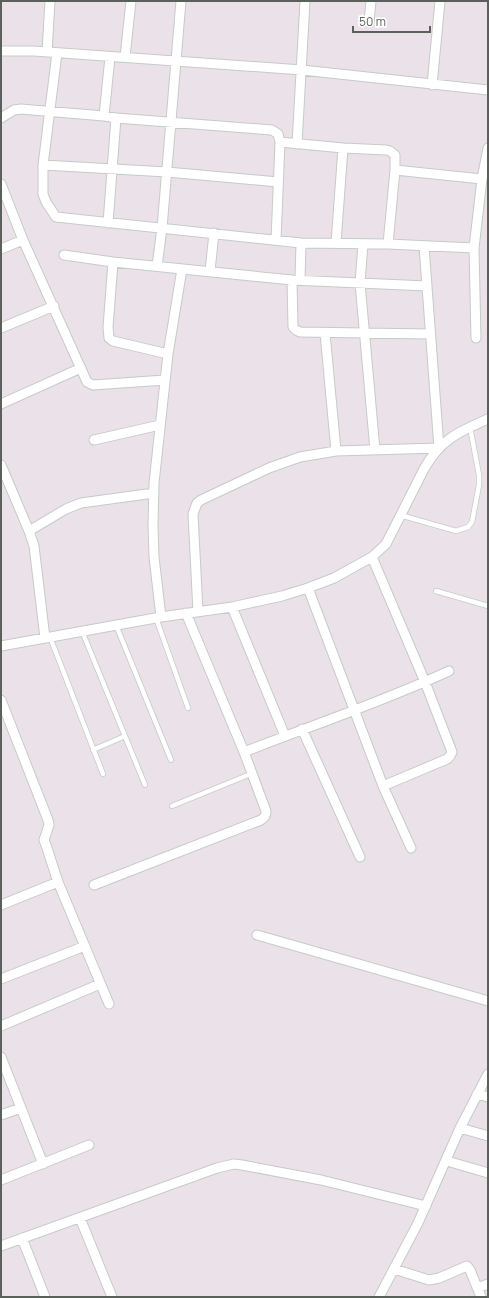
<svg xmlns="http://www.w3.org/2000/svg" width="489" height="1298" viewBox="0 0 489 1298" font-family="Manrope,sans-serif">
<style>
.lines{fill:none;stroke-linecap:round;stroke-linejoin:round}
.service-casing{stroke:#c5cbc6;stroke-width:6}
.minor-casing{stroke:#c5cbc6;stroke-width:11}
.service{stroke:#fff;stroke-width:4.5}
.minor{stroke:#fff;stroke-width:9}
</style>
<rect width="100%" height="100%" fill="#ebe2e9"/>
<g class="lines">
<defs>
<path id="service" d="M400,515L456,531L468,527L472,522L479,485V475L470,427
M436,591L488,606
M156,618L188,708
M116,625L171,760
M82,631L145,785
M50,637L103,774
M93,750L125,736
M172,806L253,773"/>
<path id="minor" d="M369,22L371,1
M1,51H34L302,70L488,90
M47,52L50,1
M57,53L43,165V194L46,202L56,217L301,243L388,244L474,248
M125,57L131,1
M432,85L440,1
M104,116L110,57
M1,118L14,110L21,109L104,116L116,118L272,130L278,134L280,142L276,240
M280,142L343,148L386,150L390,151L395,155V170L388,244
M297,144L305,1
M43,165L167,172L278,182
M395,170L482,179
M1,184L23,240L87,382L93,385L165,380
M108,223L116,118
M336,243L343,148
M363,244L360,283L375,450
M1,249L23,240
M64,255L113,262L292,280L293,327L296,330L300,332L430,334
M113,262L108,327L109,338L113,341L168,354
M157,266L162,228L181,1
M210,271L214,233
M300,279L301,243
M292,280L427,286
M1,328L54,306
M325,333L336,451
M476,338L474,248L482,179L488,148
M1,404L81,368
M94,440L160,425
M1,465L29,531L34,546L45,638
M29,531L66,509L81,503L154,493
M372,557L425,682L452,752L450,756L447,759L383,786
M308,588L383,786L411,848
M232,607L285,736
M198,612L193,514L197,503L201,500L269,468L300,457L336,451L439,448L424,246
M161,617L154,557L153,525L154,483L168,354L182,269
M1,646L161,617L232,607L282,596L308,588L334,578L372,557L386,544L424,469C440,440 458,432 488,419
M1,700L48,820L49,825L44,840L46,845L58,882L109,1004
M302,729L360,857
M244,752C313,725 382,702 449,671
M94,885L261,820C265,817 266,816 266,811L244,752L186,613
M1,905L58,882
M257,935L488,1001
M1,979L85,946
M1,1026L100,984
M1,1057L43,1164
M477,1094L488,1097
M1,1115L21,1108
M460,1128L488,1136
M447,1161L488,1173
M1,1180L89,1145
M80,1218L112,1297
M22,1238L45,1297
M1,1246L217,1168L234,1164L242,1165L321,1180L426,1206
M394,1269L429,1280L439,1278L467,1266L470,1270L481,1297
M477,1288L488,1284
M379,1297L418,1223L460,1128L488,1074"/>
</defs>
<!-- service casing -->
<use href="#service" class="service-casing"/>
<!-- minor casing -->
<use href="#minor" class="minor-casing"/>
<!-- service -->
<use href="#service" class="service"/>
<!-- minor -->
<use href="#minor" class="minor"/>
</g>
<!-- border -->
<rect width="489" height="1298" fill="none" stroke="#5a615a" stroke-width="4"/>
<!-- scale -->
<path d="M353 26v6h77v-6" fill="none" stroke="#5a615a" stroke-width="2"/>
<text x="359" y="26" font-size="12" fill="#5a615a" stroke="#ffffff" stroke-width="3" paint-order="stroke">50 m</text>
</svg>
